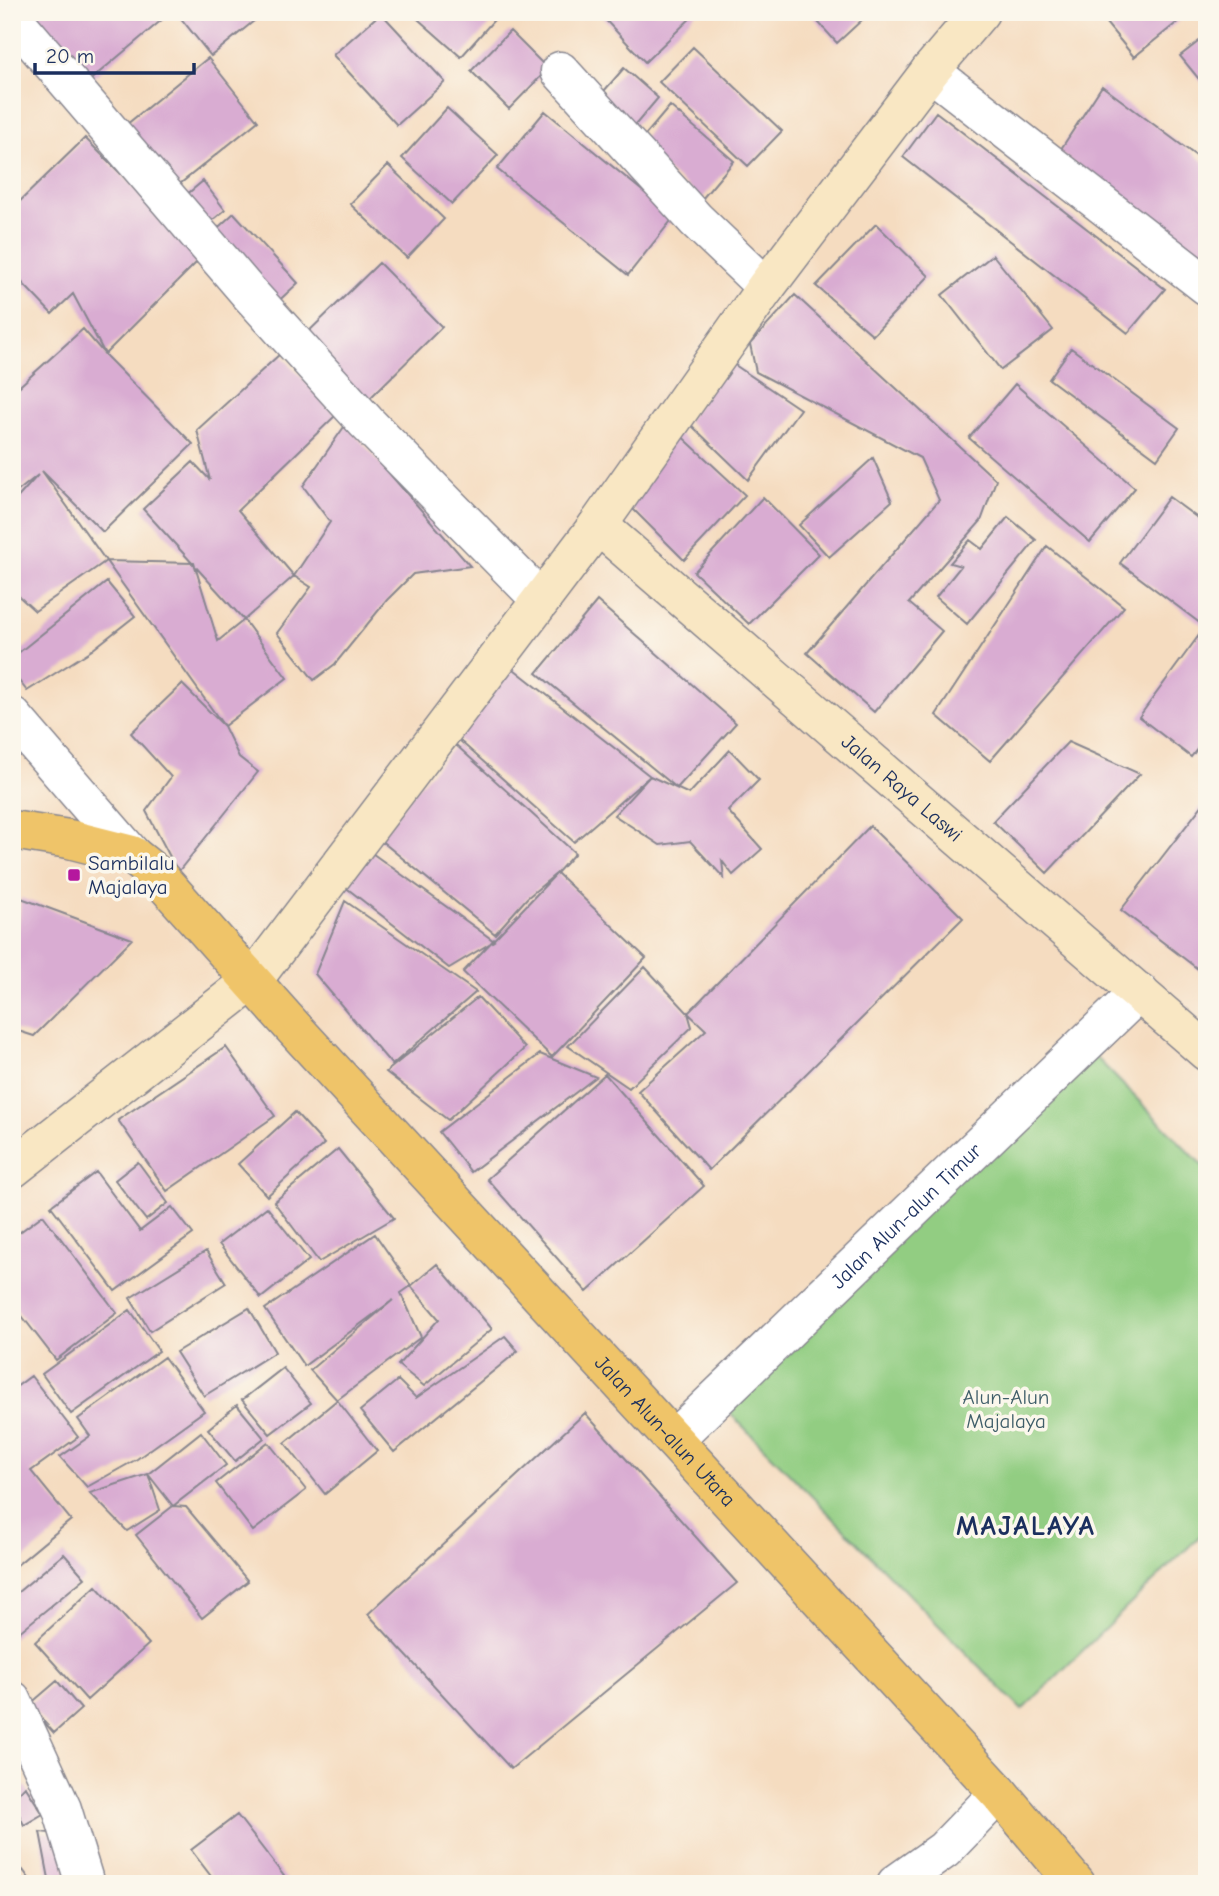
<svg xmlns="http://www.w3.org/2000/svg" width="1219" height="1896" viewBox="0 0 1219 1896" font-family="'Comic Neue',sans-serif">
<style>
.green{fill:#92cd82;stroke:#567e70;stroke-width:2}
.building{fill:#d9acd2}
.lines{fill:none;stroke-linecap:round;stroke-linejoin:round}
.street-casing{stroke:#88868f;stroke-width:41}
.secondary-casing{stroke:#88868f;stroke-width:41}
.primary-casing{stroke:#88868f;stroke-width:41}
.street{stroke:#fff;stroke-width:38}
.secondary{stroke:#f9e7c3;stroke-width:38}
.primary{stroke:#efc469;stroke-width:38}
.poi-dot{fill:#b5179e;stroke:#fbf7ec;stroke-width:2.5}
.labels{text-anchor:middle;stroke-width:7;stroke-linejoin:round;paint-order:stroke}
.street-label{font-size:21px;fill:#1b2f5e;stroke:#fbf7ec}
.poi-label{font-size:21px;fill:#1b2f5e;stroke:#fbf7ec;text-anchor:start}
.park-label{font-size:21px;fill:#3f5e69;stroke:#fbf7ec}
.district-label{font-size:28px;font-weight:bold;letter-spacing:2px;fill:#1b2f5e;stroke:#fbf7ec}
</style>
<rect width="100%" height="100%" fill="#fbf7ec"/>
<filter id="ink" filterUnits="userSpaceOnUse"><feTurbulence type="fractalNoise" baseFrequency=".0143" numOctaves="2"/><feDisplacementMap in="SourceGraphic" scale="14" xChannelSelector="R" yChannelSelector="G"/><feConvolveMatrix kernelMatrix="1 2 1 2 8 2 1 2 1" color-interpolation-filters="sRGB"/></filter>
<filter id="wash" filterUnits="userSpaceOnUse"><feTurbulence type="fractalNoise" baseFrequency=".00686" numOctaves="4" result="noise"/><feDisplacementMap in="SourceGraphic" scale="28" xChannelSelector="R" yChannelSelector="G"/><feGaussianBlur stdDeviation="1.57" result="paint"/><feColorMatrix in="noise" values="0 0 0 0 0 0 0 0 0 0 0 0 0 0 0 0 0 1.4 0 .05"/><feComposite in="paint" operator="in"/></filter>
<g filter="url(#wash)">
<rect width="100%" height="100%" fill="#f5dcc0"/>
<!-- green -->
<path class="green" d="M1088,1049L1207,1170V1529L1022,1710L724,1407Z"/>
<g id="blocks">
<!-- building -->
<path class="building" d="M32,12H157L163,19L89,81Z
M176,12H265L211,56Z
M410,12H501L461,57Z
M598,12H697L645,62Z
M809,12H855L862,20L837,43Z
M1097,12H1190L1134,57Z
M381,13L445,82L397,125L333,55Z
M510,31L548,69L509,109L471,71Z
M1207,35V89L1180,56Z
M693,47L782,131L748,166L659,82Z
M208,58L258,121L176,187L126,125Z
M624,68L658,98L631,130L597,99Z
M1102,86L1207,164V264L1059,152Z
M670,106L734,161L702,199L637,145Z
M447,108L498,155L452,204L402,158Z
M545,111L674,217L628,275L497,169Z
M936,112L1165,289L1128,333L903,157Z
M85,138L203,256L105,354L73,294L52,314L12,272V209Z
M388,165L444,219L407,258L350,204Z
M203,181L225,210L202,229L179,201Z
M234,213L298,283L272,307L209,236Z
M876,224L929,276L873,335L816,286Z
M993,255L1053,330L1001,370L942,295Z
M379,263L442,327L365,403L301,339Z
M795,295L996,480L981,521L909,603L942,631L874,712L807,653L939,500L920,458L756,372L750,344Z
M83,329L107,357L193,444L103,532L42,471L106,561L35,611L12,590V504L38,475L12,496V393Z
M1071,348L1179,428L1157,459L1049,379Z
M280,354L336,415L238,510L294,576L244,620L143,509L193,462L210,480L197,430Z
M729,361L800,409L748,480L687,421Z
M1015,384L1135,488L1090,542L969,438Z
M346,424L470,566L413,574L387,600L335,664L314,680L277,633L311,587L294,576L330,522L303,486Z
M676,431L745,495L684,560L622,498Z
M873,458L892,501L829,557L799,525Z
M763,497L819,554L749,624L694,572Z
M1169,497L1207,525V736L1191,757L1139,717L1205,627L1120,563Z
M1008,517L1036,540L967,624L936,597L961,566L950,563L970,540L982,549Z
M1047,546L1124,607L990,761L936,715Z
M106,561L194,563L218,641L244,620L287,678L224,726Z
M107,582L135,616L92,650L27,691L12,672V658Z
M597,601L736,723L677,788L537,673Z
M510,666L650,776L574,842L451,733Z
M182,684L224,726L239,757L258,772L178,872L146,811L171,777L131,733Z
M1068,742L1140,774L1047,873L993,821Z
M456,745L575,853L557,873L527,898L495,934L379,839L413,793Z
M730,750L759,780L728,811L762,849L733,875L722,861L724,878L690,841L660,845L614,815L650,776L689,794Z
M1204,803L1207,806V976L1121,910Z
M870,826L963,918L709,1170L638,1091L706,1030L688,1013Z
M369,851L494,941L449,968L344,886Z
M557,873L646,958L552,1057L463,972Z
M21,898L132,939L34,1036L12,1029V1000Z
M345,901L476,992L392,1065L315,974Z
M645,967L688,1013L692,1027L629,1088L568,1046Z
M478,997L525,1048L448,1120L386,1072Z
M226,1047L275,1116L167,1191L118,1120Z
M540,1054L596,1077L471,1172L439,1132Z
M605,1074L704,1186L587,1292L487,1179Z
M295,1112L324,1144L267,1196L238,1164Z
M338,1149L394,1218L319,1262L274,1202Z
M138,1162L168,1203L146,1220L115,1180Z
M96,1172L140,1231L172,1207L193,1234L115,1291L51,1206Z
M267,1207L309,1260L261,1298L219,1244Z
M43,1215L117,1313L56,1360L12,1303V1238Z
M375,1234L411,1286L401,1293L421,1337L337,1400L310,1370L393,1300L304,1366L265,1309Z
M206,1251L226,1283L150,1331L130,1298Z
M437,1264L492,1329L424,1386L398,1365L439,1319L411,1286Z
M249,1308L275,1352L204,1396L176,1352Z
M130,1310L159,1351L71,1414L42,1374Z
M505,1336L518,1351L394,1452L360,1411L398,1380L416,1398Z
M164,1357L204,1411L137,1459L87,1487L60,1457L90,1436L78,1419Z
M283,1368L311,1403L270,1434L242,1400Z
M31,1376L78,1437L31,1471L71,1520L12,1569V1390Z
M337,1400L377,1451L325,1494L285,1443Z
M237,1405L264,1438L235,1461L208,1429Z
M585,1413L737,1583L511,1769L368,1614Z
M201,1432L226,1465L173,1506L148,1474Z
M268,1442L306,1490L253,1531L216,1483Z
M148,1474L160,1510L127,1531L90,1493Z
M173,1506L186,1507L248,1581L202,1618L136,1535Z
M64,1554L85,1578L12,1638V1597Z
M96,1586L149,1644L87,1700L35,1642Z
M57,1681L81,1709L54,1733L29,1705Z
M25,1786L43,1814L24,1825L12,1800Z
M12,1815L18,1823L19,1860L12,1864Z
M237,1815L290,1884H217L191,1850Z
M40,1832L60,1834L68,1884H50Z
M23,1870L33,1884H12V1880Z"/>
</g>
</g>
<g filter="url(#ink)">
<use href="#blocks" fill-opacity="0" stroke="#88868f" stroke-width="2"/>
<g class="lines">
<defs>
<g id="street">
<path d="M12,17L248,292L366,422L541,600"/>
<path d="M560,71L696,220L766,287"/>
<path d="M930,71L1207,286"/>
<path d="M12,716L132,855"/>
<path id="s1" d="M674,1439L1139,992"/>
<path d="M12,1700L62,1809L85,1884"/>
<path d="M896,1884L944,1850L999,1793"/>
</g>
<g id="secondary">
<path id="s2" d="M598,525L1207,1052"/>
<path d="M12,1169L253,980L598,525L766,287L930,71L980,12"/>
</g>
<g id="primary">
<path id="s3" d="M12,830L69,839L132,855L157,875L291,1025L999,1793L1076,1884"/>
</g>
</defs>
<!-- street casing -->
<use href="#street" class="street-casing"/>
<!-- secondary casing -->
<use href="#secondary" class="secondary-casing"/>
<!-- primary casing -->
<use href="#primary" class="primary-casing"/>
<!-- street -->
<use href="#street" class="street"/>
<!-- secondary -->
<use href="#secondary" class="secondary"/>
<!-- primary -->
<use href="#primary" class="primary"/>
</g>
</g>
<!-- markers -->
<rect class="poi-dot" x="67" y="868" width="14" height="14" rx="3.5"/>
<g class="labels">
<!-- street labels -->
<g class="street-label">
<text dy="7" stroke="none"><textPath href="#s2" startOffset="402">Jalan Raya Laswi</textPath></text>
<text dy="7" stroke="none"><textPath href="#s1" startOffset="322">Jalan Alun-alun Timur</textPath></text>
<text dy="7" stroke="none"><textPath href="#s3" startOffset="908">Jalan Alun-alun Utara</textPath></text>
</g>
<!-- poi labels -->
<g class="poi-label">
<text x="88" y="870">Sambilalu<tspan x="88" dy="24">Majalaya</tspan></text>
</g>
<!-- park labels -->
<g class="park-label">
<text x="1006" y="1404">Alun-Alun<tspan x="1006" dy="24">Majalaya</tspan></text>
</g>
<!-- district labels -->
<g class="district-label">
<text x="1026" y="1535">MAJALAYA</text>
</g>
</g>
<!-- margin -->
<rect width="1219" height="1896" fill="none" stroke="#fbf7ec" stroke-width="42"/>
<!-- scale -->
<path d="M35 63v10h159v-10" fill="none" stroke="#1b2f5e" stroke-width="3.5"/>
<text x="46" y="63" font-size="21" fill="#1b2f5e" stroke="#fbf7ec" stroke-width="5" paint-order="stroke">20 m</text>
</svg>
